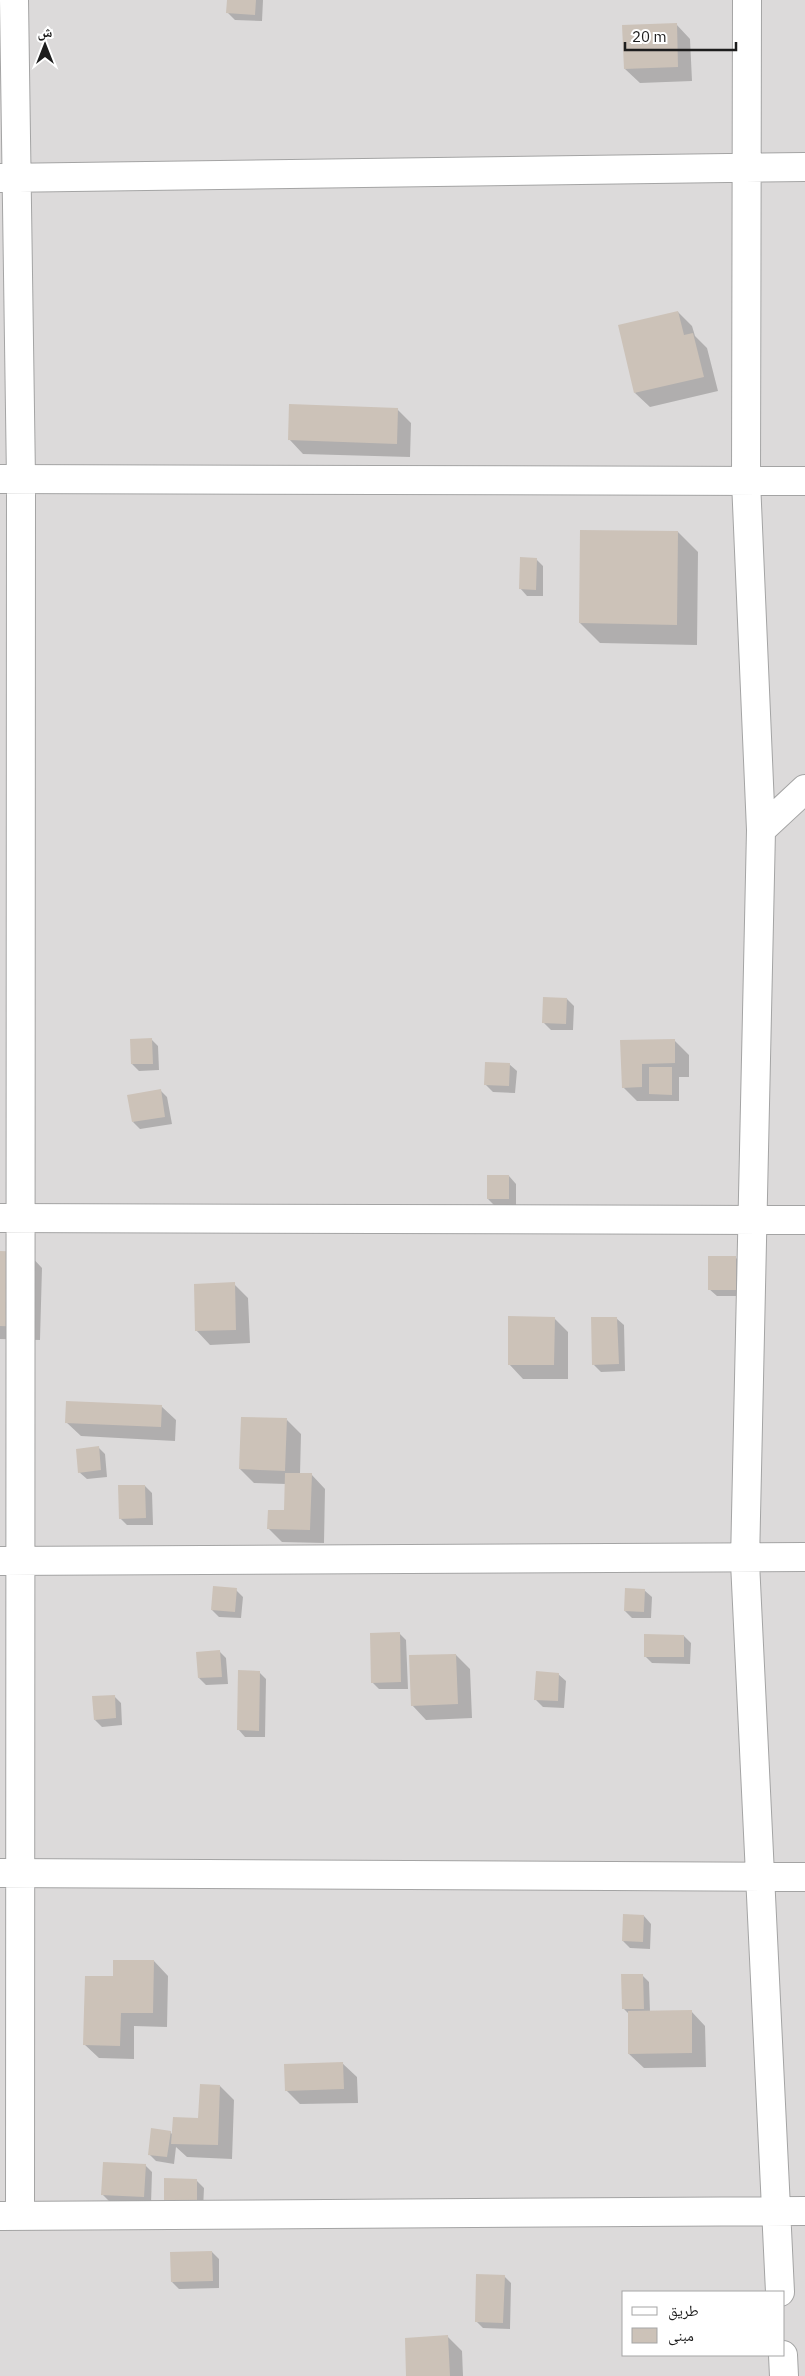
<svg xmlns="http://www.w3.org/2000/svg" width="805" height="2376" font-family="'IBM Plex Sans','Noto Naskh Arabic',sans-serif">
<rect width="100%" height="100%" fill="#efebe2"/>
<path fill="#dcdada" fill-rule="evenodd" d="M0,0h805v2376h-805zM624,2292h160v63h-160z"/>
<path fill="#0003" d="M228,0h35l-1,21 -27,-1 -7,-7z
M676,24l14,15 2,42 -52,2 -15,-14z
M678,312l14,14 3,10 12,12 11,43 -68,16 -15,-14z
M397,409l14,14 -1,34 -107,-3 -14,-15z
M678,532l20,20 -1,93 -97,-2 -20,-20z
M536,559l7,7v30h-16l-7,-8z
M567,999l7,7 -1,24h-22l-7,-7z
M151,1039l7,7 1,24 -20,1 -7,-7z
M674,1040l15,15v22h-10v24h-42l-14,-14 -1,-46z
M509,1064l8,7 -2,22 -22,-1 -7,-7z
M160,1090l7,7 5,27 -32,5 -7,-7z
M509,1176l7,8v22h-21l-7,-7z
M0,1253h28l14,15 -2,72 -40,-1z
M736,1258l7,7v31h-26l-8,-7z
M234,1284l14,14 2,45 -40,2 -14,-15z
M554,1318l14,14v47h-45l-14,-15z
M616,1318l8,7 1,46 -24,1 -7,-7z
M161,1406l15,14 -1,21 -94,-5 -15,-14z
M287,1420l14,14 -1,40h11l14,15 -1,54 -42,-1 -14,-14 18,-17v-27l-32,-1 -14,-14z
M98,1447l7,7 2,23 -20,2 -8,-7z
M145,1486l7,7 1,32h-26l-7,-7z
M236,1590l7,7 -2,21 -22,-1 -7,-7z
M644,1590l8,7 -1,21h-19l-7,-7z
M399,1633l7,7 2,49h-29l-7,-7z
M684,1636l7,7 -1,21 -38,-1 -7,-7z
M219,1651l7,7 2,26 -22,1 -7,-7z
M456,1655l14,14 2,49 -46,2 -14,-15z
M259,1672l7,7 -1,58h-20l-7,-8z
M558,1674l8,7 -2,27 -21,-1 -7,-7z
M114,1696l7,7 1,22 -20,2 -7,-7z
M644,1916l7,8 -1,25 -20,-1 -7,-7z
M154,1961l14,15 -1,51 -33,-1v33l-35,-1 -15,-14 30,-66z
M642,1975l7,7 1,30 41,-1 14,15 1,41 -62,1 -15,-14v-40l-5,-5z
M342,2063l15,14 1,26 -58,1 -14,-14z
M220,2086l14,14 -2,59 -45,-2 -11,-10 -2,17 -18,-3 -7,-7 21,-22 3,3 27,-16z
M145,2165l7,7 -1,32 -42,-3 -7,-7z
M197,2181l7,7 -1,21 -31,-1 -7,-8z
M212,2252l7,7v29l-40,1 -7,-7z
M504,2276l7,7 -1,46 -27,-1 -7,-7z
M447,2336l15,15 1,25h-55z"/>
<path fill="#ccc2b8" d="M227,0h29l-1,15 -29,-2z
M677,23l1,44 -54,2 -2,-44z
M678,311l6,24 9,-2 11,44 -70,16 -16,-68z
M289,404l109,4 -1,36 -109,-4z
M580,530l98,1 -1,94 -98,-2z
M520,557l17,1 -1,32 -17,-1z
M543,997l24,1 -1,26 -24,-1z
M152,1038l1,26h-22l-1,-25z
M675,1039v24l-33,1v23l-20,1 -2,-48z
M485,1062l25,1 -1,23 -25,-1z
M649,1067h23v28l-23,-1z
M161,1089l4,28 -33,5 -5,-27z
M487,1175h22v24h-22z
M0,1251l28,1 -2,75 -26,-1z
M708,1256h28v34h-28z
M235,1282l1,48 -41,1 -1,-47z
M508,1316l47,1 -1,48h-46z
M591,1317h26l2,47 -27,1z
M66,1401l96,4 -1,22 -96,-4z
M241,1417l46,1 -2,53 -46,-2z
M99,1446l2,24 -23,3 -2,-24z
M285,1473h27l-2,57 -43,-1 1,-19h16z
M118,1485h27l1,33 -27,1z
M213,1586l24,2 -2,24 -24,-2z
M625,1588l20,1 -1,23 -20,-1z
M400,1632l1,50 -30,1 -1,-50z
M644,1634l40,1v22h-40z
M220,1650l2,27 -24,1 -2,-26z
M456,1654l2,50 -47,2 -2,-51z
M238,1670l22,1 -1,60 -22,-1z
M536,1671l23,2 -1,28 -24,-1z
M115,1695l1,23 -22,2 -2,-24z
M623,1914l21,1 -1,27 -21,-1z
M113,1960h41l-1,53h-32l-1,33 -37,-1 2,-69h28z
M621,1974h22l1,35h-22z
M692,2010v43l-64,1v-43z
M343,2062l1,27 -59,2 -1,-27z
M200,2084l20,1 -2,60 -47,-1 2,-27 25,1z
M151,2128l20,3 -4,26 -19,-2z
M103,2162l43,2 -2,33 -43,-2z
M164,2178l33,1v23l-33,-1z
M212,2251l1,30 -42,1 -1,-30z
M476,2274l29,1 -2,48 -28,-1z
M448,2335l2,41h-44l-1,-38z"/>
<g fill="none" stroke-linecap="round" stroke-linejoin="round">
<defs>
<path id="street" d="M14,0l7,479 -1,1737
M747,0l-1,481 15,349
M0,178l805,-11
M0,479l805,2
M0,1218l805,2
M0,1561l805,-4
M0,1873l805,4
M0,2216l805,-5
M780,2292l-35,-730 16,-732 44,-41
M783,2355l1,21"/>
</defs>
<use href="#street" stroke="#a4a4a4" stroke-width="30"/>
<use href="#street" stroke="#fff" stroke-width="28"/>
</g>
<rect x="622" y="2291" width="162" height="65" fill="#ffffff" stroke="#a5a5a5"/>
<rect x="632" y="2307" width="25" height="8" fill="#ffffff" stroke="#a5a5a5"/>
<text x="668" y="2316" font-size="15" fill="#1d1d1d">طريق</text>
<rect x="632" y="2328" width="25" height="15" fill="#ccc2b8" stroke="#a5a5a5"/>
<text x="668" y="2341" font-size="15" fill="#1d1d1d">مبنى</text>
<g transform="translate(45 45)" stroke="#ffffff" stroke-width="4" paint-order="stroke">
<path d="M0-4L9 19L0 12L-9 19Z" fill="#1d1d1d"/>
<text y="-8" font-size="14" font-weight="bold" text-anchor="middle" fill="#1d1d1d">ش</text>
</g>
<path d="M625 42v8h111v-8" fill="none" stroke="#1d1d1d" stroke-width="2.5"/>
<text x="632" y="42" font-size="15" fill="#1d1d1d" stroke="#ffffff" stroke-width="4" paint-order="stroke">20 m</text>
</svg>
